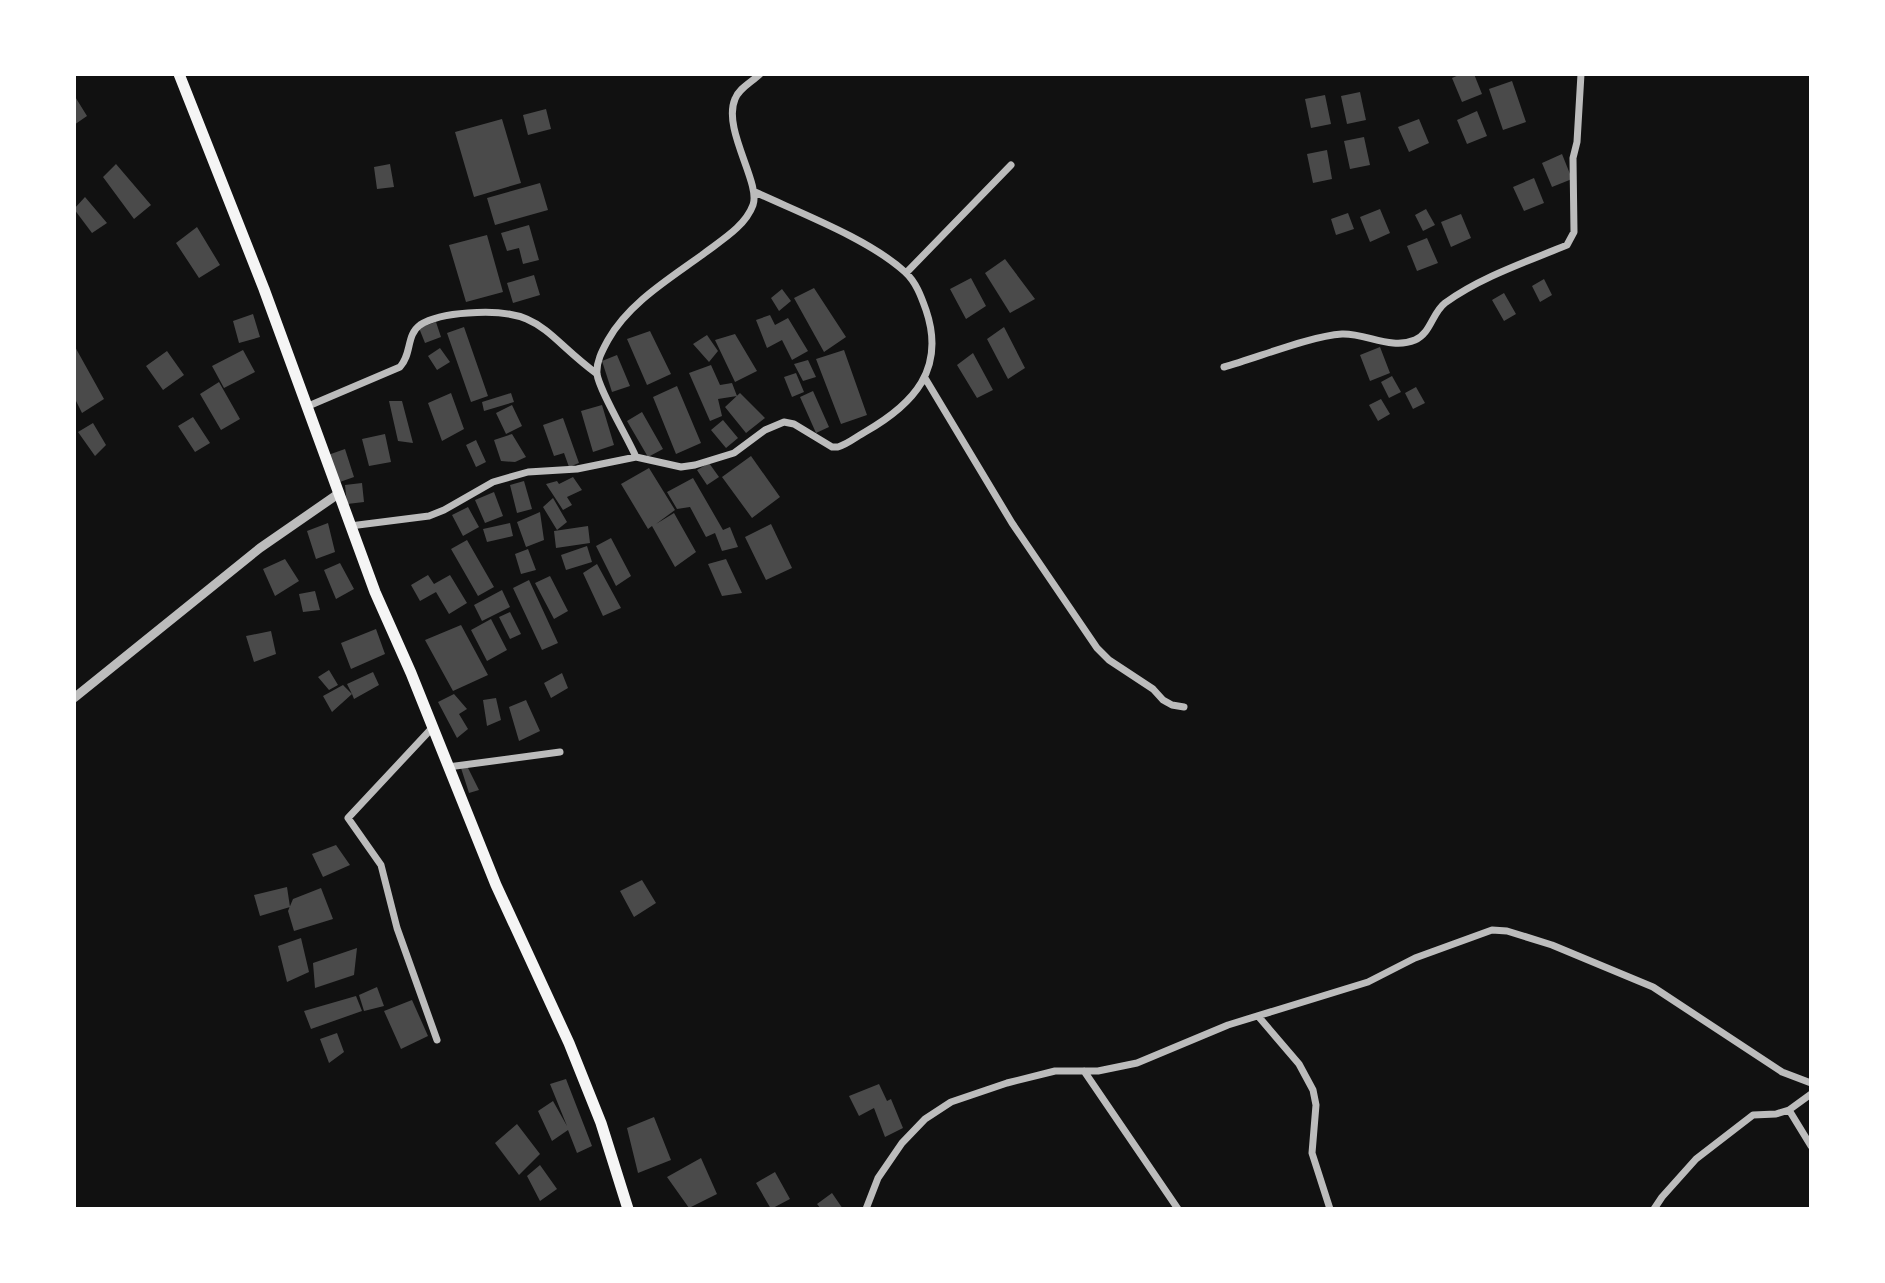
<svg xmlns="http://www.w3.org/2000/svg" width="1885" height="1283" font-family="'Exo 2',sans-serif">
<rect width="100%" height="100%" fill="#111"/>
<path fill="#4a4a4a" d="M1461,74h13l8,20 -20,8 -10,-24z
M1512,81l14,41 -23,8 -14,-41z
M1360,92l6,28 -19,4 -6,-28z
M74,95l13,21 -13,9z
M1325,95l6,29 -20,4 -6,-29z
M546,109l5,20 -23,6 -5,-20z
M1477,111l10,25 -20,8 -10,-24z
M502,119l19,64 -47,14 -19,-65z
M1419,119l10,24 -20,9 -11,-25z
M1364,137l6,28 -20,4 -6,-28z
M1327,150l5,29 -19,4 -6,-29z
M1562,154l10,25 -20,8 -10,-24z
M116,164l35,41 -17,14 -31,-42z
M390,164l4,23 -17,2 -3,-22z
M1534,178l10,25 -20,8 -11,-24z
M540,183l8,27 -53,15 -8,-27z
M85,197l22,26 -15,10 -18,-24z
M1380,209l10,24 -20,9 -10,-25z
M1426,209l9,16 -12,6 -8,-16z
M1348,213l6,16 -18,6 -5,-16z
M1461,214l10,24 -20,9 -10,-25z
M529,225l10,35 -16,4 -4,-16 -12,3 -6,-18z
M197,227l23,38 -21,13 -23,-35z
M487,235l16,57 -37,10 -17,-57z
M1427,238l11,25 -21,8 -10,-25z
M1005,259l30,40 -25,14 -25,-40z
M534,275l6,20 -27,8 -6,-20z
M971,278l15,28 -20,13 -16,-30z
M1544,279l8,16 -12,7 -8,-16z
M814,288l32,49 -22,15 -30,-54z
M782,289l9,12 -12,10 -8,-13z
M1504,293l12,21 -12,7 -12,-21z
M253,314l7,23 -21,6 -6,-22z
M770,315l5,10 13,-7 20,33 -16,9 -10,-20 -15,8 -11,-28z
M436,322l5,15 -16,6 -6,-15z
M464,327l24,69 -17,6 -24,-69z
M1004,327l21,41 -17,11 -21,-40z
M650,331l21,43 -24,11 -20,-46z
M735,334l22,37 -22,11 -20,-42z
M707,335l11,16 -9,11 -16,-18z
M74,345l30,54 -22,14 -8,-16z
M1380,347l10,26 -20,8 -10,-26z
M440,348l10,14 -13,8 -9,-14z
M243,350l12,22 -31,16 -12,-22z
M844,350l23,65 -26,9 -25,-65z
M167,351l17,24 -21,15 -17,-24z
M973,353l20,37 -16,8 -20,-33z
M617,355l13,31 -18,6 -10,-31z
M808,360l8,17 -13,4 -9,-17z
M711,365l9,20 12,-2 5,13 -19,3 4,17 -12,5 -21,-48z
M796,373l8,19 -12,5 -8,-20z
M1392,376l9,16 -12,6 -8,-16z
M219,382l21,37 -19,11 -21,-36z
M677,386l24,57 -25,11 -23,-57z
M1416,387l9,16 -12,6 -8,-16z
M813,391l16,36 -13,6 -16,-36z
M451,393l13,36 -22,12 -14,-38z
M511,393l3,9 -30,9 -2,-9z
M740,393l25,25 -19,15 -21,-26z
M1381,399l9,15 -12,7 -9,-16z
M389,401h13l11,42 -15,-2z
M512,405l10,21 -16,8 -10,-21z
M602,405l12,40 -21,7 -12,-41z
M642,412l21,37 -15,8 -21,-36z
M193,417l17,26 -15,9 -17,-26z
M563,418l16,45 -10,4 -5,-14 -10,3 -11,-31z
M723,420l15,18 -12,10 -15,-18z
M93,423l13,22 -11,11 -17,-24z
M385,434l6,28 -22,4 -7,-27z
M512,434l14,23 -11,5 -14,-1 -7,-21z
M476,440l10,22 -10,5 -10,-22z
M345,449l9,28 -17,6 -9,-28z
M751,456l29,41 -28,21 -30,-41z
M709,463l10,14 -12,8 -10,-15z
M649,468l26,42 -19,14 18,-11 22,39 -21,15 -23,-41 -4,3 -27,-45z
M573,477l9,13 -15,7 5,8 -9,5 -17,-26 11,-3 2,3z
M693,478l30,52 7,-3 8,20 -16,4 -7,-18 -9,4 -16,-30 -13,2 -10,-17z
M524,481l8,28 -15,4 -7,-28z
M362,483l2,19 -17,2 -2,-19z
M494,492l9,24 -18,7 -10,-23z
M553,498l14,24 -10,8 -14,-23z
M468,507l11,20 -16,9 -11,-21z
M540,512l4,28 -18,7 -9,-25z
M328,523l7,29 -19,7 -9,-28z
M510,523l3,13 -26,6 -4,-13z
M771,524l21,44 -26,12 -21,-43z
M588,526l2,17 -34,5 -2,-17z
M611,538l20,38 -15,10 -20,-40z
M467,540l27,47 -16,9 -27,-47z
M587,546l5,16 -26,8 -5,-15z
M528,549l8,21 -15,4 -6,-20z
M285,559l14,22 -24,15 -12,-27z
M726,559l16,34 -20,3 -14,-32z
M340,563l14,26 -18,10 -12,-29z
M597,564l24,44 -18,8 -20,-43z
M428,575l6,9 16,-9 17,28 -18,11 -13,-22 -16,9 -9,-16z
M550,576l18,35 -14,8 -19,-36z
M529,580l29,63 -16,7 -29,-62z
M502,590l8,17 -28,14 -8,-16z
M315,591l5,19 -17,2 -4,-18z
M510,612l11,22 -11,5 -11,-22z
M491,619l16,31 -20,11 -16,-31z
M461,625l27,50 -35,16 -28,-51z
M376,629l9,25 -34,15 -10,-26z
M271,631l5,23 -22,8 -8,-26z
M329,670l9,15 -9,5 -11,-13z
M373,672l6,13 -25,14 -2,-5 -20,18 -9,-16 20,-11 9,9 -5,-10z
M562,673l6,15 -17,10 -7,-15z
M454,694l13,15 -8,5 9,15 -11,9 -19,-36z
M496,698l5,22 -14,6 -4,-26z
M526,700l14,31 -21,10 -10,-34z
M461,768h7l11,22 -10,3z
M336,845l14,20 -27,12 -11,-23z
M642,880l14,23 -22,14 -14,-26z
M287,887l3,20 -30,9 -6,-21z
M321,888l12,31 -39,12 -6,-20 5,-12z
M301,938l8,34 -22,10 -9,-36z
M357,948l-3,27 -39,13 -2,-25z
M377,987l7,19 -20,5 -5,-16z
M356,996l6,15 -51,18 -7,-18z
M412,1000l16,36 -27,13 -17,-38z
M337,1033l7,19 -15,11 -9,-24z
M566,1079l26,67 -15,7 -9,-23 -16,11 -14,-30 15,-10 14,25 -17,-42z
M879,1084l8,17 4,-2 12,29 -18,9 -11,-29 -15,8 -10,-20z
M654,1117l17,43 -33,13 -11,-45z
M517,1124l23,30 -21,21 -24,-32z
M701,1158l16,36 -28,14 -22,-31z
M540,1165l17,24 -17,12 -13,-25z
M775,1172l15,27 -19,10 -15,-26z
M832,1193l11,16h-22l-4,-5z"/>
<g fill="none" stroke-linecap="round" stroke-linejoin="round">
<path stroke="#bcbcbc" stroke-width="7" d="M906,273l105,-108
M1224,367c33,-9 86,-31 118,-33 24,-1 49,16 73,6 16,-7 17,-27 30,-37 36,-26 81,-41 122,-58l7,-13 -1,-74 4,-16 4,-68
M925,378l87,145 85,125 12,12 44,29 10,11 9,5 12,2
M306,407l94,-40c12,-13 6,-32 20,-42 14,-9 32,-11 48,-12 74,-6 76,22 129,61
M636,457c-8,-19 -37,-67 -39,-83 -1,-12 5,-23 11,-34 21,-37 61,-61 94,-85 18,-14 43,-28 51,-50 8,-22 -31,-76 -18,-106 4,-11 17,-17 25,-25
M350,526l79,-10 15,-6 49,-28 35,-10 49,-3 59,-12 45,10 14,-2 39,-12 31,-23 19,-8 10,2 38,23h6c10,-3 18,-10 27,-15 49,-28 81,-63 61,-122 -5,-14 -10,-28 -21,-38 -36,-33 -105,-59 -150,-80
M433,727l-85,91 33,47 16,63 40,112
M448,767l112,-15
M1258,1016l41,48 14,26 3,15 -4,48 18,56
M1084,1071l94,138
M1789,1110l22,36
M866,1209l12,-31 24,-35 23,-24 26,-17 56,-19 48,-12h43l39,-8 91,-38 140,-43 47,-24 77,-28 15,1 45,14 101,42 129,85 29,11
M1654,1209l8,-12 34,-38 57,-44 23,-1 13,-4 22,-16"/>
<path stroke="#bcbcbc" stroke-width="9" d="M74,698l186,-150 78,-54"/>
<path stroke="#f5f5f5" stroke-width="11" d="M179,74l85,215 111,303 36,81 85,212 73,158 32,80 27,86"/>
</g>
<rect width="1885" height="1283" fill="none" stroke="#ffffff" stroke-width="152"/>
</svg>
